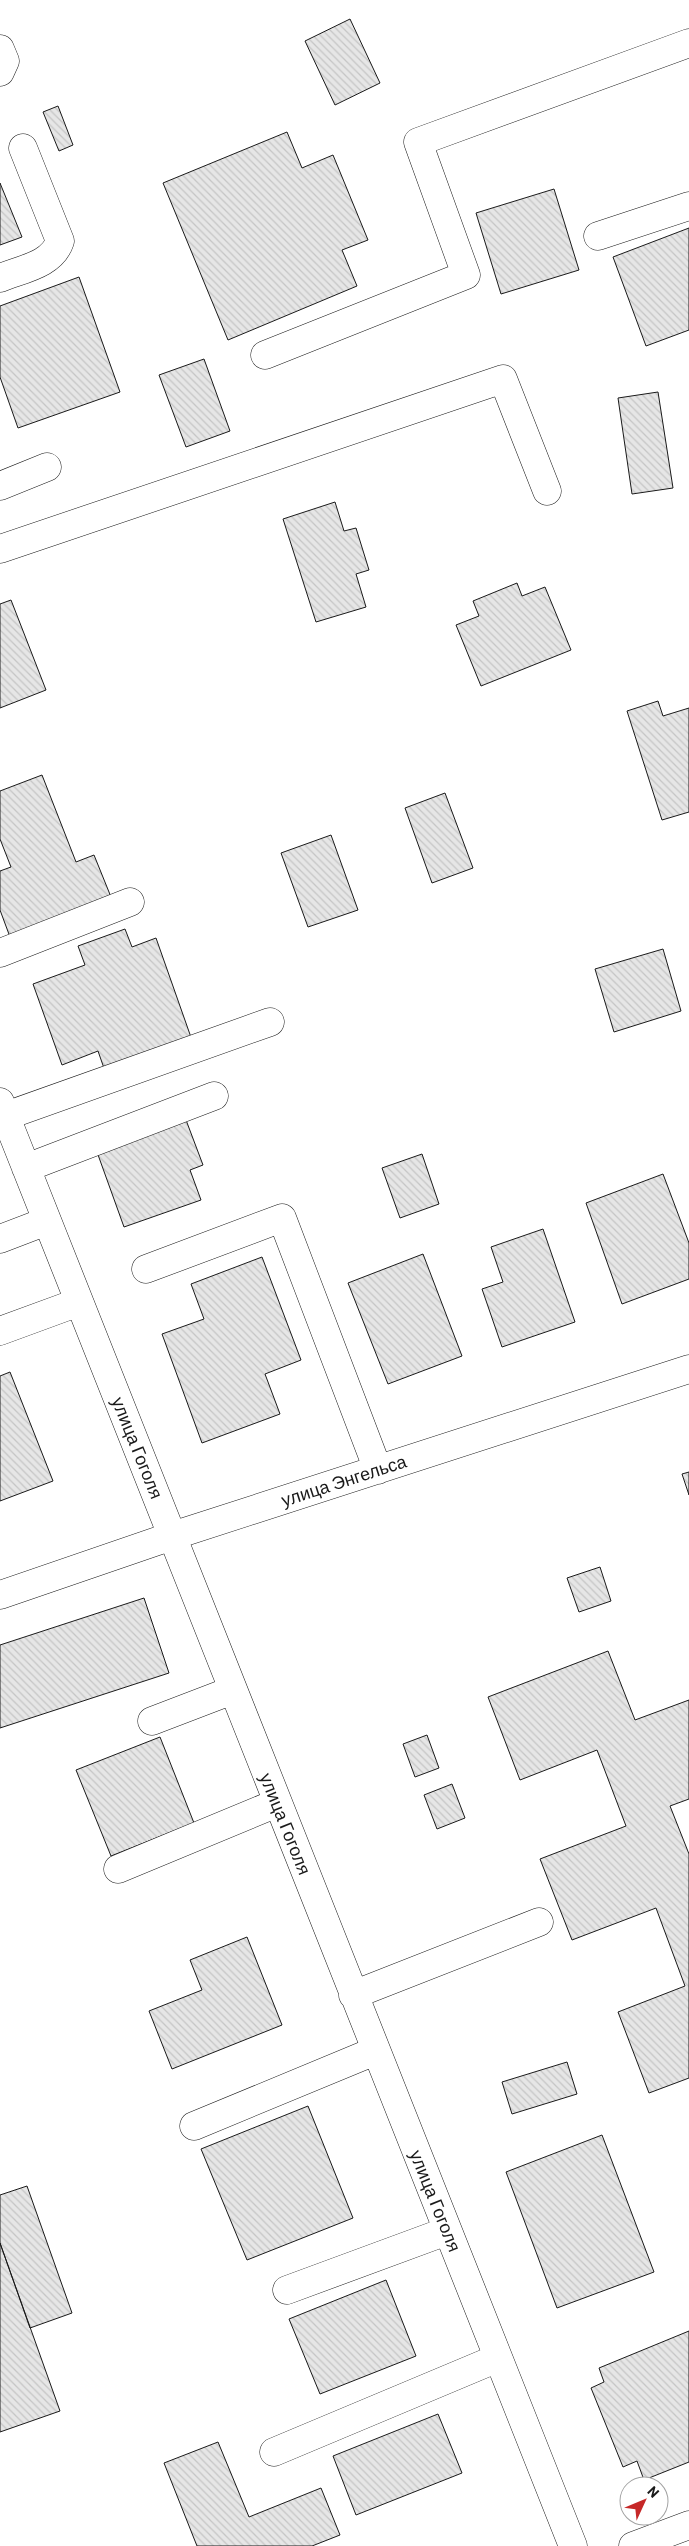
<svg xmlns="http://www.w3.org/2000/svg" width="689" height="2546" font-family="Barlow,sans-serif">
<defs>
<pattern id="building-back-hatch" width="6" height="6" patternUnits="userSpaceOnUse" patternTransform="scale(1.25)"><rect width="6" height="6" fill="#e6e6e6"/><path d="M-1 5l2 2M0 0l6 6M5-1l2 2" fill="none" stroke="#c5c5c5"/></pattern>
</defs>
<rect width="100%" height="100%" fill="#fff"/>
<path fill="url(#building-back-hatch)" stroke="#1a1a1a" d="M350,19l30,64 -45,22 -30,-64z
M58,106l15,39 -14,6 -16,-39z
M287,132l15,36 31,-13 35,85 -26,10 15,36 -129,54 -65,-157z
M0,183l22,54 -22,8z
M554,189l25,81 -78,24 -25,-81z
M689,228v102l-43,16 -33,-89z
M79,277l41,115 -102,36 -18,-51v-71z
M204,359l26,72 -44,16 -27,-72z
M658,392l15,96 -41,6 -14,-96z
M335,502l9,29 12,-3 13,42 -13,4 10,33 -50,15 -33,-103z
M517,583l5,13 23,-9 26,63 -90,36 -25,-61 23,-9 -6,-15z
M11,600l35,90 -46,18v-104z
M658,701l5,15 26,-8v104l-27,8 -35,-109z
M42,775l34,87 18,-7 17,42 -101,40 -10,-27v-39l11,-4 -11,-28v-48z
M445,793l28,75 -41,15 -27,-75z
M331,835l27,75 -50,17 -27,-74z
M125,929l7,18 24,-9 37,105 -87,31 -8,-23 -36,14 -29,-81 52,-19 -7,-19z
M663,949l18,62 -67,21 -19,-63z
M186,1120l17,45 -13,5 11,30 -77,27 -27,-75z
M422,1154l17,50 -39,14 -18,-50z
M663,1174l26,69v36l-67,25 -36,-101z
M543,1229l32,93 -73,25 -20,-58 21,-7 -12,-35z
M423,1254l39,102 -74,28 -40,-101z
M262,1257l39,103 -36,14 15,40 -78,29 -40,-109 42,-15 -13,-35z
M10,1372l43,109 -53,20v-125z
M689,1472v23l-7,-21z
M600,1567l11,34 -32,11 -12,-34z
M144,1598l25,75 -169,55v-83z
M608,1651l27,69 54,-20v99l-19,7 19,48v224l-40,15 -31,-81 67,-26 -29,-78 -84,32 -32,-81 86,-33 -29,-76 -77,30 -32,-83z
M427,1735l12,33 -24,9 -12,-33z
M160,1737l34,86 -83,33 -35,-86z
M452,1784l13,34 -28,11 -13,-34z
M247,1937l35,88 -110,44 -23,-58 53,-21 -12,-30z
M567,2062l10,32 -65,20 -10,-32z
M308,2106l45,112 -106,42 -46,-111z
M602,2135l52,137 -97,36 -51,-136z
M27,2186l45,127 -42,15 -30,-85v-48z
M0,2243l60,168 -60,21z
M386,2280l30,76 -96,38 -31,-75z
M689,2331v131l-45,18 -7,-19 -14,6 -32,-79 13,-6 -5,-14z
M438,2414l24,59 -106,42 -23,-59z
M218,2442l31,75 72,-29 19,47 -28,11h-115l-33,-83z"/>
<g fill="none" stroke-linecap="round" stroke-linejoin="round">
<defs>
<path id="minor" d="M0,49l5,12 -5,11
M598,236l91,-30
M0,278c22,-9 52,-13 60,-37l-37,-93
M265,355l201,-80 -48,-133 271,-99
M0,486l47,-19
M0,549l503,-170 44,112
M0,953l130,-51
M0,1102l573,1444
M0,1118l270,-96
M26,1168l188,-72
M0,1239l47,-18
M146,1269l136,-51 96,252
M0,1331l79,-29
M0,1595l172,-59 517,-167
M152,1721l81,-31
M118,1869l159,-66
M353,1995l186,-73
M194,2126l181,-75
M287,2290l160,-59
M274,2452l224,-94
M633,2546l56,-21"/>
</defs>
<use href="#minor" stroke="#1a1a1a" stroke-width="29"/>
<use href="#minor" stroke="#fff" stroke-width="28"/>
</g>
<g text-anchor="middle" stroke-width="4" stroke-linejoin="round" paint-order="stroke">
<g font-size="18" fill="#1a1a1a" stroke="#fff">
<text transform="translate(137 1448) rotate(68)" y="6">улица Гоголя</text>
<text transform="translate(344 1481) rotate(-18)" y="6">улица Энгельса</text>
<text transform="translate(285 1824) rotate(68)" y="6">улица Гоголя</text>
<text transform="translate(435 2201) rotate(68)" y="6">улица Гоголя</text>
</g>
</g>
<g transform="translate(644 2501) rotate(46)"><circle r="24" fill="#ffffff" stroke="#a3a3a3"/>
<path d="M0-4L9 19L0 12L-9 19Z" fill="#c62828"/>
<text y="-8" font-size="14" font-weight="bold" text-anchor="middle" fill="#1a1a1a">N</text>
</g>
</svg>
